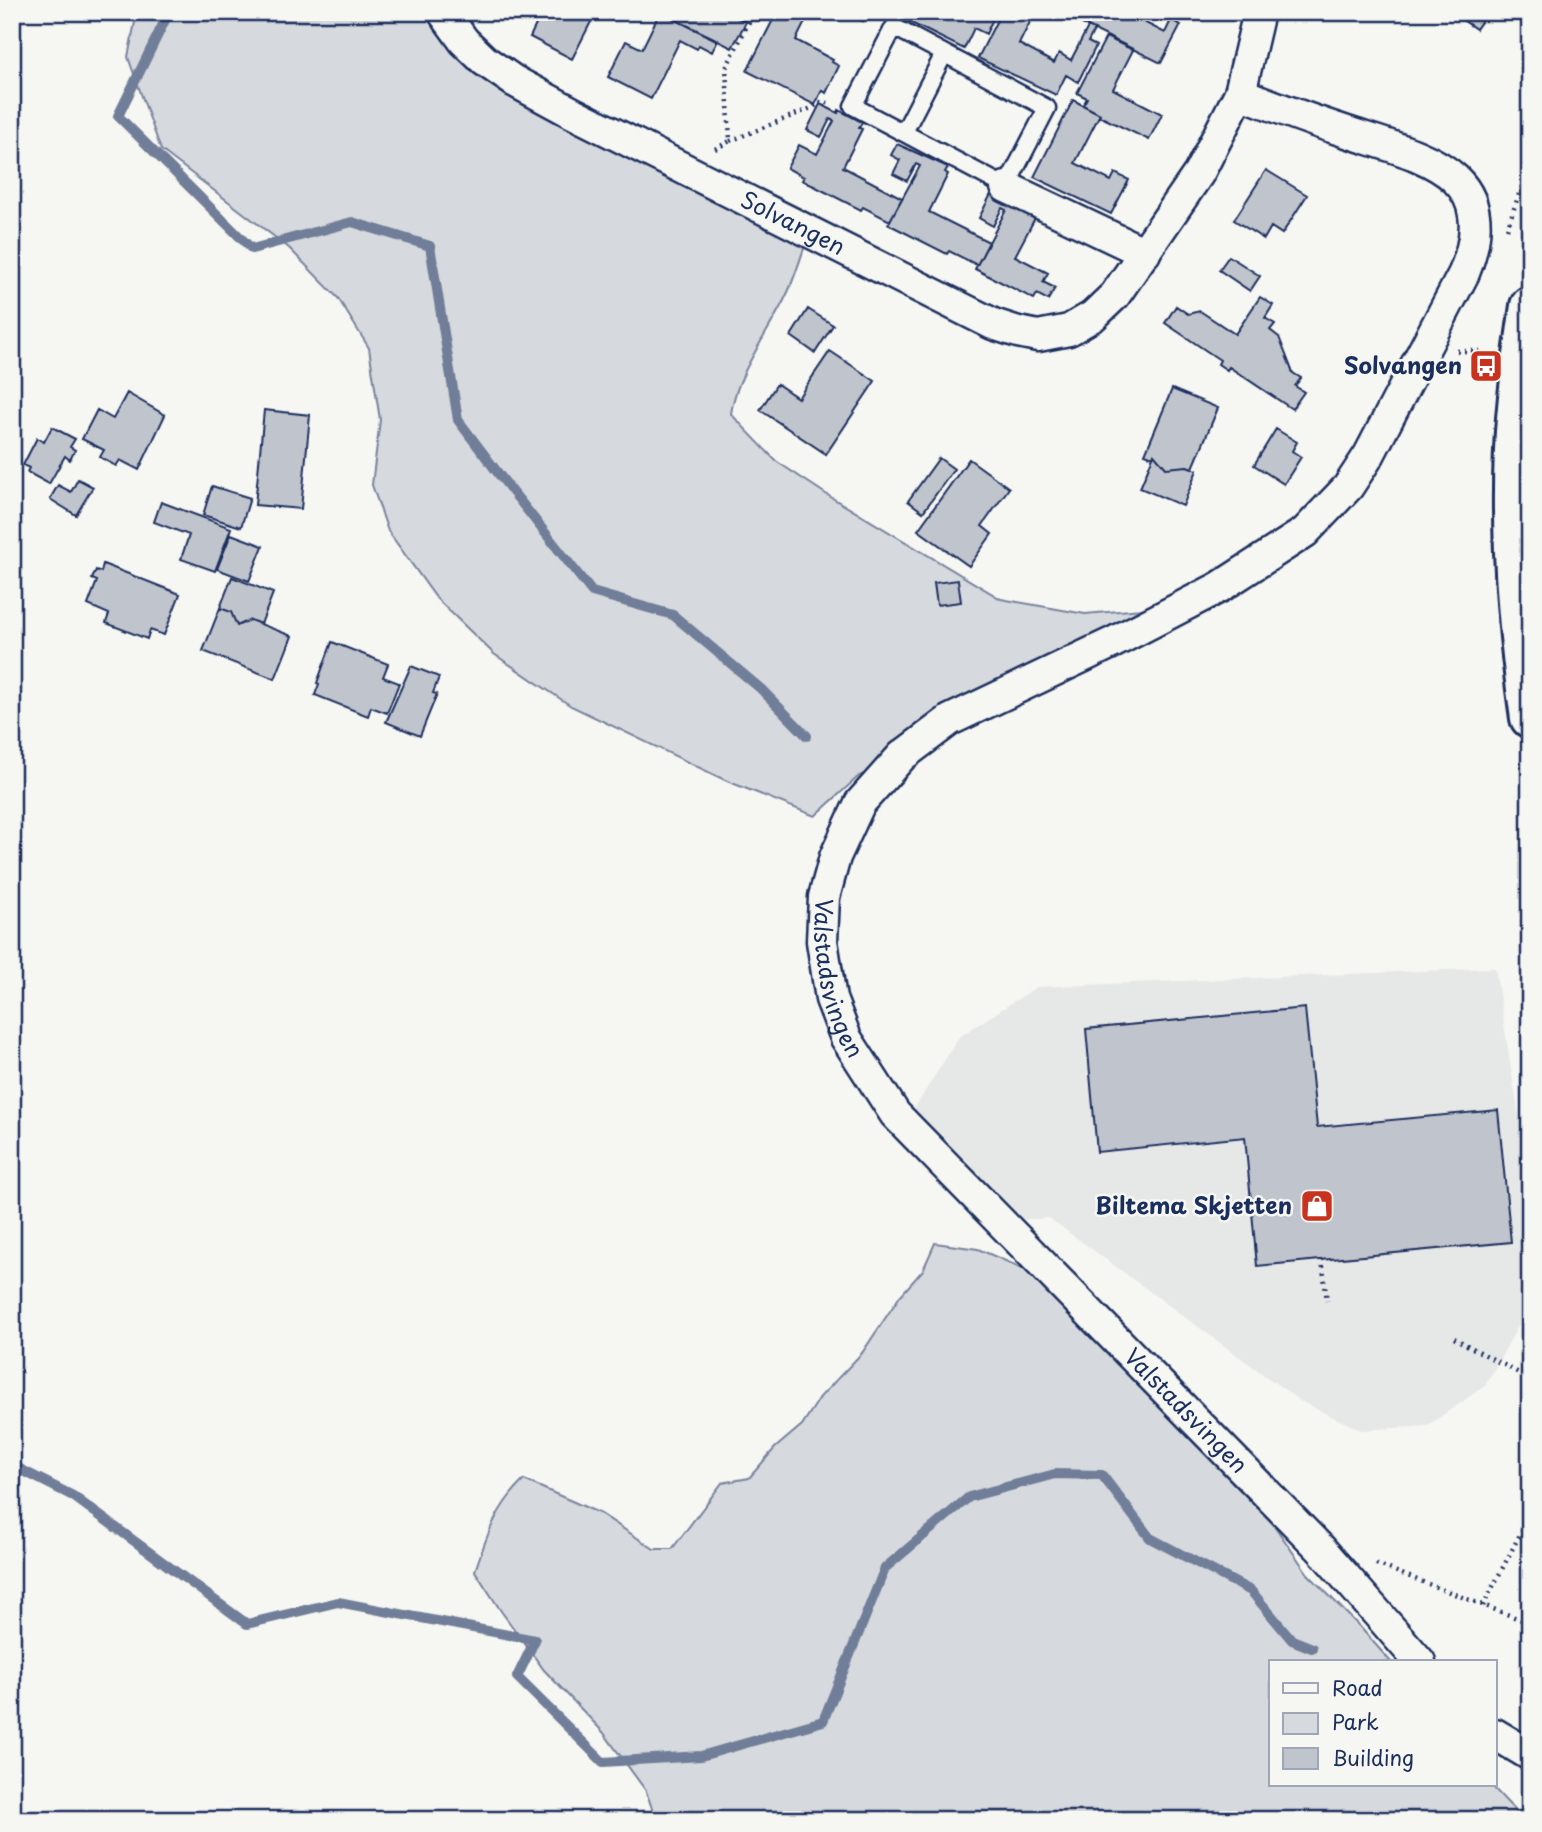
<svg xmlns="http://www.w3.org/2000/svg" width="1542" height="1832" font-family="'Playpen Sans',sans-serif">
<rect width="100%" height="100%" fill="#f6f6f2"/>
<filter id="ink" filterUnits="userSpaceOnUse"><feTurbulence type="fractalNoise" baseFrequency=".0143" numOctaves="2"/><feDisplacementMap in="SourceGraphic" scale="14" xChannelSelector="R" yChannelSelector="G"/><feConvolveMatrix kernelMatrix="1 2 1 2 8 2 1 2 1" color-interpolation-filters="sRGB"/></filter>
<g filter="url(#ink)">
<path fill="#e6e7e7" d="M1495,968l35,220v116l-45,82 -58,40 -66,4 -61,-29 -251,-183 -33,2 -105,-106 48,-77 77,-50z"/>
<path fill="#d6d9dd" stroke="#78849e" stroke-width="2" d="M137,12h303l24,35 344,189c-6,18 -12,38 -20,56 -16,36 -53,83 -57,122l45,47 53,35 172,103 84,15 69,-6 -220,135 -75,33 -44,40 -88,-35 -156,-75 -77,-52 -57,-55 -49,-68 -16,-46 8,-65 -11,-72 -31,-50 -49,-50 -128,-98 -33,-93z
M935,1243l43,6 55,24 189,191 47,54 39,56 52,53 31,35h-120v123h220l33,35h-868l-10,-29 -43,-59 -59,-62 -43,-59 -26,-40c12,-36 21,-64 49,-91l77,34 53,35h18l50,-66 27,-5 26,-30 27,-23 19,-29 41,-43 38,-57 23,-26z"/>
<g fill="none" stroke-linecap="round" stroke-linejoin="round">
<path stroke="#717e99" stroke-width="10" d="M169,12l-51,104 134,133 100,-27 78,24 28,174 43,57 91,115 81,23 88,74 46,47
M12,1465l61,31 174,128 91,-22 197,38 -18,37 86,85 98,-6 122,-35 62,-153 84,-71 86,-23 47,1 48,63 101,53 41,49 20,8"/>
</g>
<path fill="#c0c4cd" stroke="#1b2f5e" stroke-width="2" d="M542,12h54l-24,47 -42,-22z
M660,12h5l8,4 -1,2 46,22 -6,12 -13,-7 -2,4 -17,-9 -29,59 -43,-22 18,-36 16,8z
M675,12h51l20,10 -14,26 -60,-30z
M777,12h33l-14,28 37,20 -1,2 7,4 -13,27 -4,-3 -7,15 -68,-34z
M846,12h21l-4,9z
M889,12h66l6,3 2,-3h33l-10,22 -12,-6 -10,21z
M1001,12h34l-16,32 35,19 5,-10 12,7 17,-33 6,3 -6,12 8,4 -18,36 -12,-7 -10,20 -78,-37z
M1083,12h41l41,21 6,-13 10,5 -20,38 -83,-41z
M1451,12h37l-12,17z
M1106,37l27,13 -20,39 49,25 -13,26 -50,-24 1,-2 -17,-9 4,-7 -10,-5z
M1073,100l27,14 -25,49 36,18 4,-8 14,7 -18,34 -77,-37z
M820,104l18,9 1,-3 23,12 -3,6 3,1 -19,38 59,31 -12,23 -27,-14 -2,3 -59,-30 2,-3 -17,-9 12,-23 18,9 17,-33 -4,-2 -9,18 -14,-7z
M897,144l51,23 -3,5 3,2 -19,38 60,30 -12,23 -28,-14 -2,3 -59,-30 32,-58 -4,-2 -9,17 -14,-7 7,-14 -9,-5z
M1266,170l41,25 -25,39 -11,-7 -7,12 -30,-19z
M992,192l43,19 -3,5 3,2 -20,38 33,17 -5,9 12,6 -7,12 -11,-6 -3,5 -59,-30 31,-59 -4,-2 -9,18 -14,-8z
M1229,256l31,20 -10,15 -31,-21z
M1260,297l13,8 -8,13 10,6 -5,6 9,7 14,36 8,5 -6,8 9,6 -12,17 -63,-42 -2,3 -9,-6 2,-4 -55,-37 11,-17 12,8 12,-3 35,23z
M808,309l25,16 -18,28 -24,-17z
M830,351l45,30 -49,73 -66,-44 17,-26 21,14z
M1172,389l46,19 -25,60 -6,-2 -21,2 -12,-14 -1,3 -8,-3z
M127,393l38,22 -26,55 -19,-10 -4,6 -16,-9 4,-7 -22,-11 15,-29 16,9z
M264,410l46,5 -9,94 -46,-4z
M52,427l23,12 -5,8 5,3 -5,10 -5,-4 -16,28 -22,-12 2,-4 -6,-3 14,-27 7,4z
M1276,429l21,13 -5,9 9,6 -17,27 -30,-19z
M1154,454l12,14 21,-2 10,4 -14,36 -43,-18z
M939,458l15,11 -31,43 -15,-11z
M969,459l40,29 -27,38 10,8 -23,32 -51,-36z
M78,479l15,8 -17,28 -26,-16 8,-14 13,7z
M212,486l38,12 -9,29 -38,-12z
M161,502l70,26 -16,43 -34,-12 8,-24 -35,-13z
M231,534l32,12 -14,35 -32,-12z
M103,564l77,30 -16,41 -14,-5 -3,9 -41,-16 3,-9 -21,-9 9,-24 -5,-2 4,-9 5,2z
M232,577l41,16 -12,31 -11,-4 -13,6 -6,-14 -11,-4z
M958,580l3,22 -24,3 -3,-22z
M220,608l11,4 6,14 13,-6 42,16 -17,43 -72,-28z
M332,642l56,22 -5,13 16,6 -12,30 -16,-6 -3,9 -53,-21 4,-11 -2,-1z
M411,666l28,11 -6,16 4,1 -17,42 -34,-14z
M1305,1008l12,119 181,-17 13,132 -254,24 -12,-129 -148,15 -11,-123z"/>
<g fill="none" stroke-linecap="round" stroke-linejoin="round">
<defs>
<path id="lane" d="M894,27l153,81 -41,79 -153,-81z
M904,132l40,-78"/>
<g id="street">
<path id="s1" d="M443,12l21,29 21,20 29,20 59,32 420,211 25,8 20,4 31,-6 24,-14 22,-21 84,-122 41,-80c33,13 67,26 101,37 76,26 165,38 123,143l-95,182 -21,32 -43,45 -85,55 -106,55 -164,78 -48,36 -42,47 -25,54 -11,40 -2,44 9,58 15,39 49,76 426,435 99,113"/>
<path d="M1240,93l19,-81"/>
<path d="M1006,187l139,66"/>
<path d="M1495,1734l35,21"/>
</g>
<path id="primary" d="M1530,306c-7,48 -14,96 -16,144 -4,90 3,179 16,268"/>
</defs>
<use href="#lane" stroke="#1b2f5e" stroke-width="21"/>
<use href="#street" stroke="#1b2f5e" stroke-width="35"/>
<use href="#primary" stroke="#1b2f5e" stroke-width="44"/>
<path stroke="#1b2f5e" stroke-width="4.5" stroke-dasharray="2 5" stroke-linecap="butt" d="M730,141l84,-34 5,-5 10,1
M715,149l15,-8 -4,-73 28,-56
M1507,229l12,-35 11,-6
M1457,351h24
M1322,1259l5,42
M1454,1338l76,41
M1376,1564l154,59
M1483,1606l47,-91"/>
<use href="#lane" stroke="#f6f6f2" stroke-width="16"/>
<use href="#street" stroke="#f6f6f2" stroke-width="30"/>
<use href="#primary" stroke="#f6f6f2" stroke-width="38"/>
</g>
</g>
<defs>
<symbol id="bus-square" viewBox="-11 -11 22 22"><rect x="-9" y="-9" width="18" height="18" rx="4" fill="#c8321e" stroke="#f6f6f2"/><path d="M-5-6H5V4H4V6H2V4H-2V6H-4V4H-5ZM-3.5-4V0h7V-4ZM-3.5 1.2v1.5H-2V1.2ZM2 1.2v1.5H3.5V1.2Z" fill="#fff"/></symbol>
<symbol id="shop-square" viewBox="-11 -11 22 22"><rect x="-9" y="-9" width="18" height="18" rx="4" fill="#c8321e" stroke="#f6f6f2"/><path d="M-5-2.5h2.3a2.7 3.5 0 0 1 5.4 0H5L5.5 6h-11ZM-1.5-2.5h3a1.5 2.3 0 0 0-3 0Z" fill="#fff"/></symbol>
</defs>
<g fill-rule="evenodd">
<use href="#bus-square" x="1467" y="347" width="38" height="38"/>
<use href="#shop-square" x="1298" y="1187" width="38" height="38"/>
</g>
<g text-anchor="middle" stroke-width="5" stroke-linejoin="round" paint-order="stroke">
<g font-size="23" fill="#1b2f5e" stroke="#f6f6f2">
<text dy="8" stroke="none"><textPath href="#s1" startOffset="413">Solvangen</textPath></text>
<text dy="8" stroke="none"><textPath href="#s1" startOffset="2361">Valstadsvingen</textPath></text>
<text dy="8" stroke="none"><textPath href="#s1" startOffset="2928">Valstadsvingen</textPath></text>
</g>
<g font-size="23" font-weight="bold" fill="#1b2f5e" stroke="#f6f6f2" text-anchor="end">
<text x="1462" y="374">Solvangen</text>
<text x="1292" y="1214">Biltema Skjetten</text>
</g>
</g>
<rect width="1542" height="1832" fill="none" stroke="#f6f6f2" stroke-width="42"/>
<rect x="21" y="21" width="1500" height="1790" fill="none" stroke="#1b2f5e" stroke-width="2.5" filter="url(#ink)"/>
<rect x="1269" y="1660" width="228" height="126" fill="#f6f6f2" stroke="#9ea6b7" stroke-width="2"/>
<rect x="1283" y="1683" width="35" height="10" fill="#f6f6f2" stroke="#9ea6b7" stroke-width="2"/>
<text x="1332" y="1696" font-size="21" fill="#1b2f5e">Road</text>
<rect x="1283" y="1713" width="35" height="21" fill="#d6d9dd" stroke="#9ea6b7" stroke-width="2"/>
<text x="1332" y="1730" font-size="21" fill="#1b2f5e">Park</text>
<rect x="1283" y="1748" width="35" height="21" fill="#c0c4cd" stroke="#9ea6b7" stroke-width="2"/>
<text x="1332" y="1766" font-size="21" fill="#1b2f5e">Building</text>
</svg>
